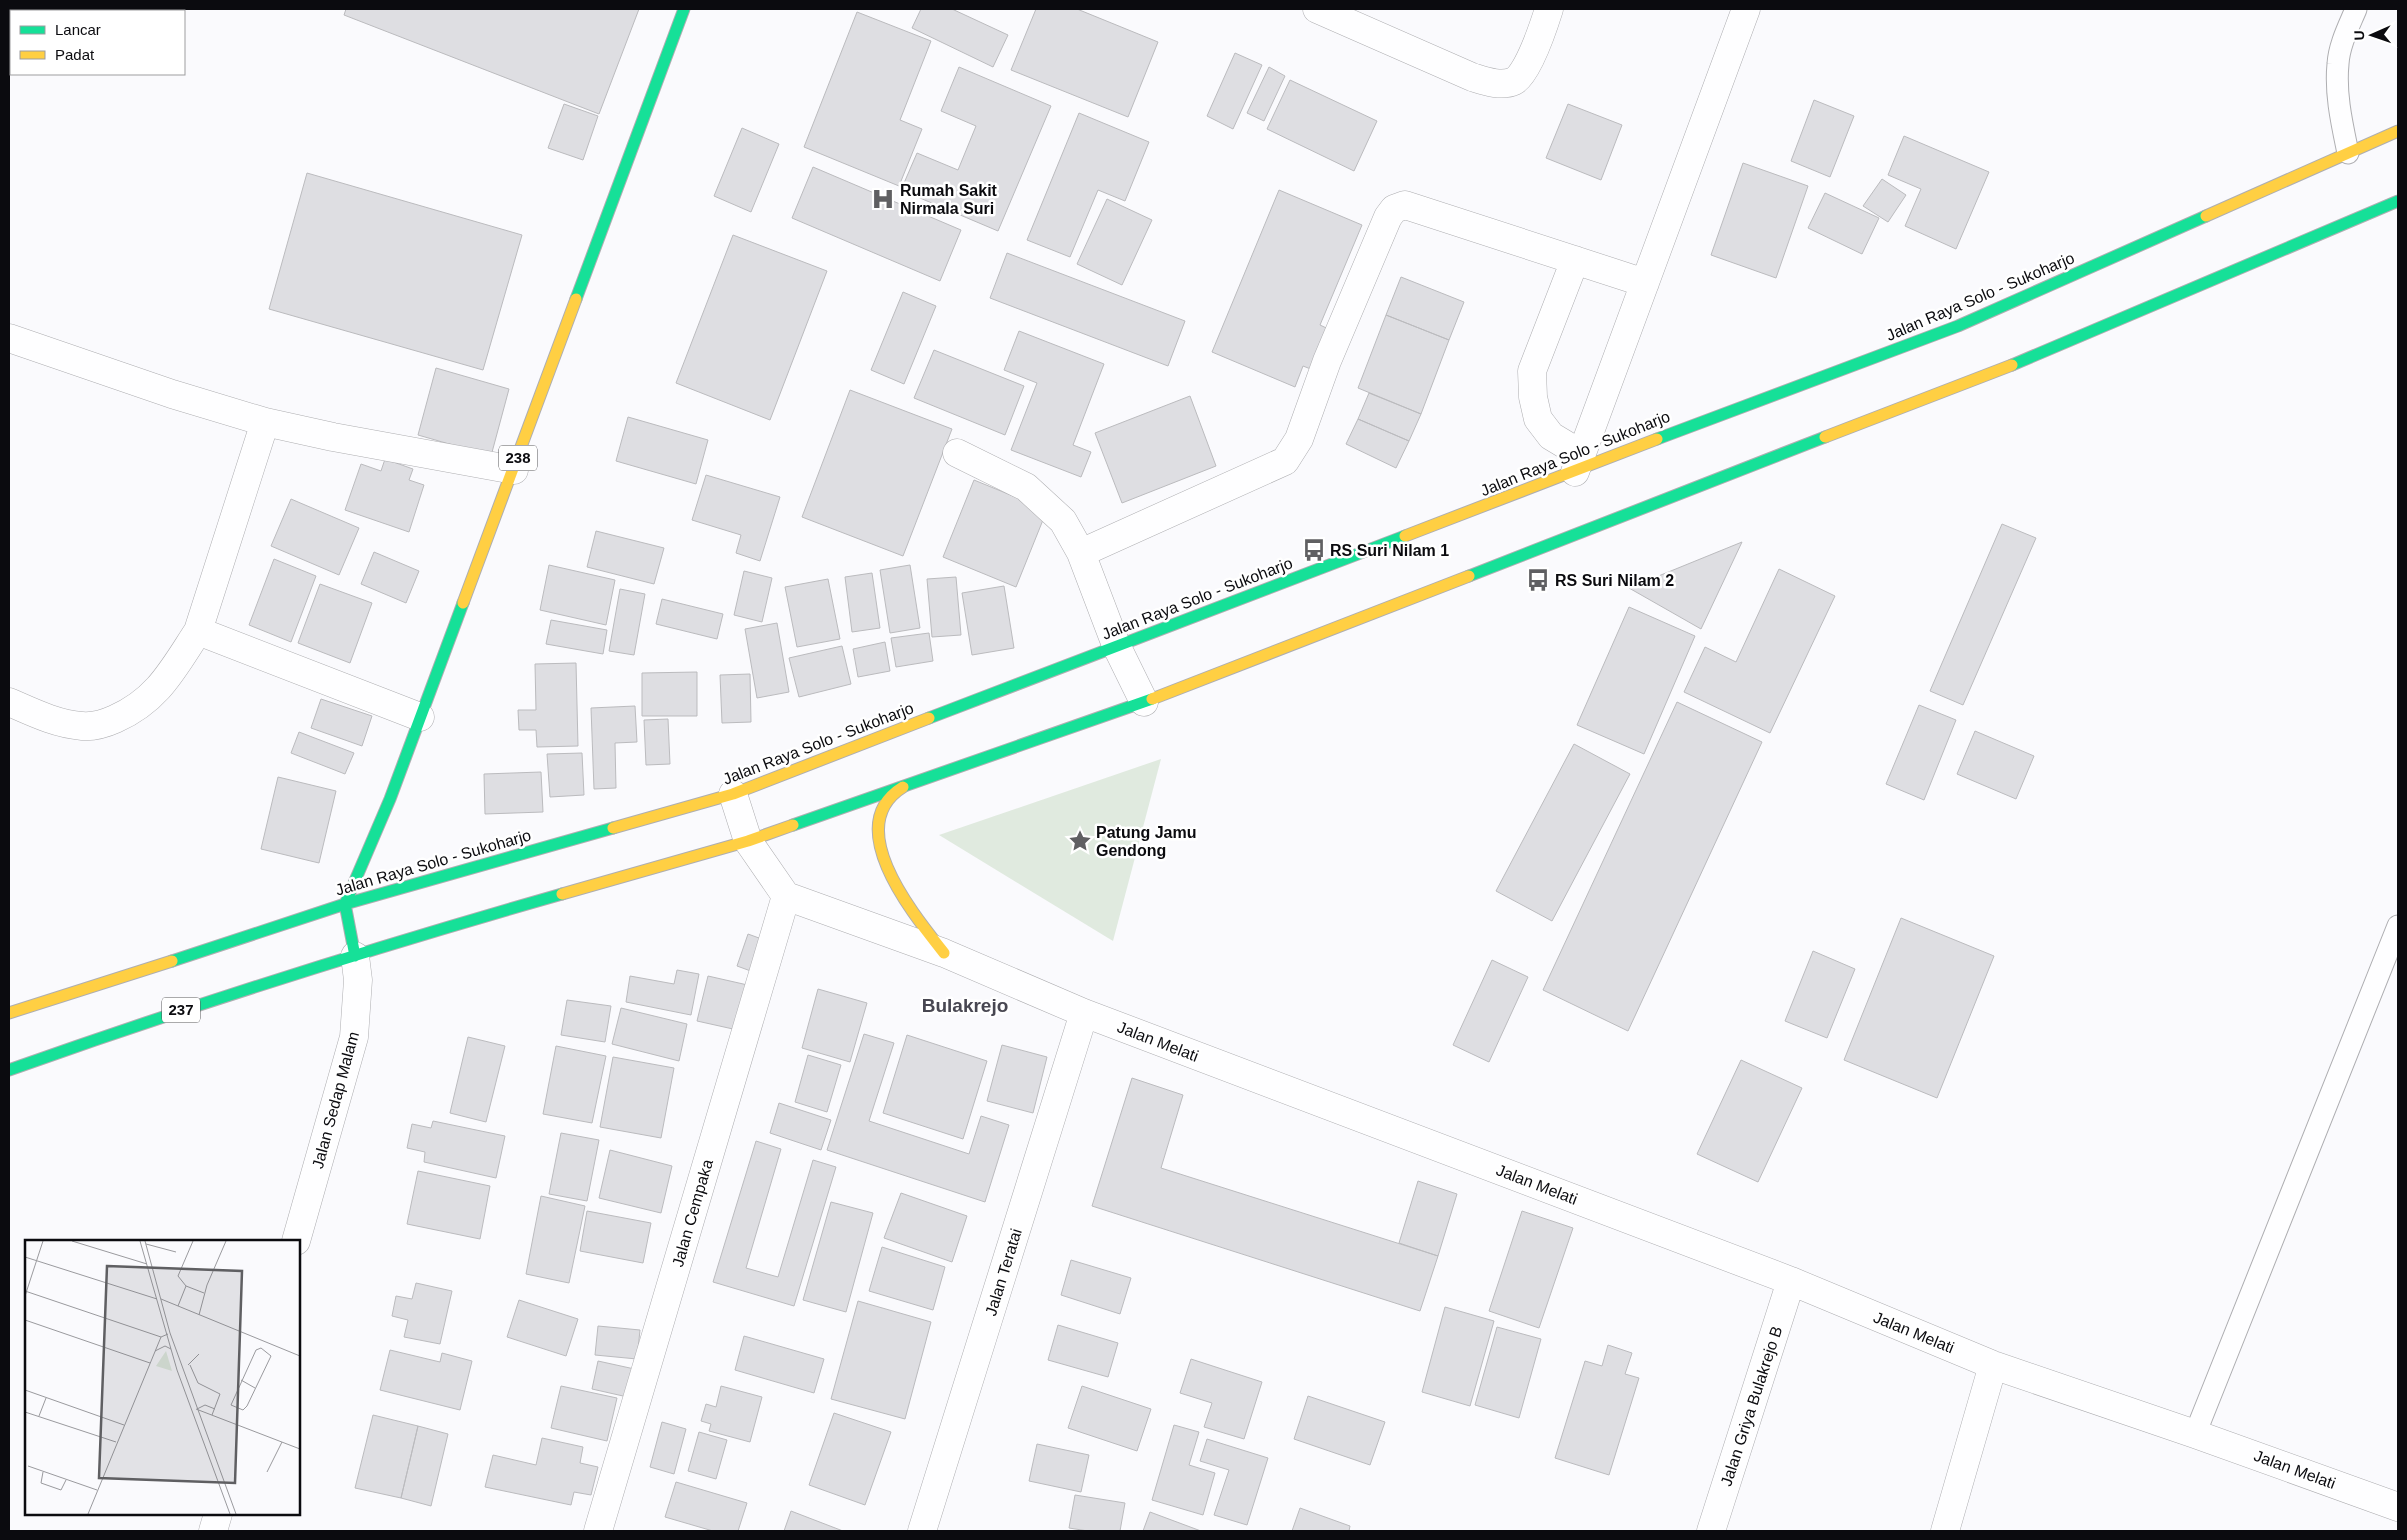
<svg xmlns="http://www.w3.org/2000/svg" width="2407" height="1540" font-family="Helvetica,sans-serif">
<rect width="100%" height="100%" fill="#fafafd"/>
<path fill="#e0eadf" d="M1161,759l-48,182 -174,-106z"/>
<path fill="#dedee2" stroke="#bbbbbe" d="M346,9h293l-40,105 -255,-99z
M921,9h31l56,26 -15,32 -81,-39z
M1036,9h41l81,33 -30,75 -117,-47z
M857,12l74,29 -31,79 22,9 -23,57 -95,-39z
M1235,53l27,12 -29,64 -26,-13z
M959,67l92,39 -53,125 -97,-41 16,-37 41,17 18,-44 -35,-15z
M1269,67l16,9 -21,45 -17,-8z
M1290,80l87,41 -23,50 -87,-42z
M1814,100l40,16 -24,61 -39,-16z
M564,104l34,12 -15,44 -35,-12z
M1568,104l54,21 -21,55 -55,-22z
M1079,113l70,29 -24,59 -27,-11 -28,67 -43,-17z
M742,128l37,16 -28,68 -37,-16z
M1904,136l85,36 -33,77 -51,-23 16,-37 -33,-14z
M1743,163l65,23 -32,92 -65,-23z
M813,167l148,63 -21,51 -148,-63z
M307,173l215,62 -39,135 -214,-61z
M1882,179l24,16 -18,27 -25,-16z
M1279,190l83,35 -42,100 17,8 -16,40 -18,-7 -8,21 -83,-35z
M1825,193l54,25 -17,36 -54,-26z
M1107,199l45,21 -30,65 -45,-21z
M733,235l94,36 -57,149 -94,-37z
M1007,253l178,68 -17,45 -178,-68z
M1401,277l63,25 -15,38 -63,-25z
M903,292l33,14 -32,78 -33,-14z
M1386,315l63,25 -28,74 -63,-26z
M1019,331l85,33 -31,81 18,7 -10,25 -70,-27 26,-67 -33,-13z
M934,350l90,36 -19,49 -91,-37z
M436,368l73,21 -18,67 -73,-21z
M850,390l102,39 -49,127 -101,-39z
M1369,393l52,21 -12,27 -51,-22z
M1190,396l26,70 -94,37 -27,-70z
M628,417l80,23 -12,44 -80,-23z
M1358,419l51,22 -13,27 -50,-24z
M385,459l28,10 -4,11 15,5 -15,47 -64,-22 16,-46 20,7z
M706,475l74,22 -20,64 -24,-8 5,-18 -49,-15z
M974,480l73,30 -31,77 -73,-30z
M291,499l68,29 -20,47 -68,-29z
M2002,524l34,14 -73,167 -33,-14z
M596,531l68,17 -10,36 -67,-17z
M1742,542l-41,87 -72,-41z
M374,552l45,19 -13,32 -45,-19z
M274,559l42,17 -25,66 -42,-17z
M549,565l66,15 -9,45 -66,-15z
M910,565l10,63 -30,5 -10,-63z
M1779,569l56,27 -65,137 -86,-41 21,-45 31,15z
M744,571l28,7 -10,44 -28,-7z
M872,573l8,55 -28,4 -7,-55z
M956,577l5,58 -29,2 -5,-58z
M828,579l12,60 -43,8 -12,-60z
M320,584l52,19 -22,60 -52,-20z
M1004,586l10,62 -42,7 -10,-62z
M620,589l25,5 -11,61 -25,-4z
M662,599l61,15 -6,25 -61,-15z
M1629,607l66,29 -51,118 -67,-29z
M551,620l56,10 -4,24 -57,-10z
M777,623l12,69 -32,6 -12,-69z
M929,633l4,28 -37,6 -5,-29z
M885,642l5,29 -32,6 -5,-28z
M842,646l9,38 -52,13 -10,-39z
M576,663l2,83 -41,1 -1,-17h-17l-1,-20h18l-1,-46z
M697,672v44h-55v-43z
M750,674l1,48 -29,1 -2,-48z
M321,699l51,17 -10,30 -51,-18z
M1677,702l85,40 -134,289 -85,-41z
M1919,705l37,15 -32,80 -38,-16z
M635,706l2,36 -22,1 1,45 -22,1 -3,-81z
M668,719l2,45 -24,1 -2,-45z
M1975,731l59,25 -18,43 -59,-25z
M299,732l55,21 -9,21 -54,-21z
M1574,744l56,30 -78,147 -56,-30z
M582,753l2,42 -34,2 -3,-43z
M541,772l2,40 -58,2 -1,-40z
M278,777l58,14 -17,72 -58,-14z
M1901,918l93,38 -57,142 -93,-38z
M748,934l22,8 -11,32 -22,-8z
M1813,951l42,18 -28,69 -42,-17z
M1492,960l36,17 -39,85 -36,-17z
M677,970l22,4 -8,41 -65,-13 4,-26 44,8z
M708,976l44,10 -10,45 -45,-10z
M818,989l49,14 -17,59 -48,-14z
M567,1000l44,6 -6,36 -44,-7z
M621,1008l66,16 -8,37 -67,-17z
M864,1034l30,9 -25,78 100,33 12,-38 28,9 -24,77 -158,-52z
M907,1035l80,26 -24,78 -80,-26z
M468,1037l37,9 -19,76 -36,-9z
M1002,1045l45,12 -14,56 -46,-12z
M556,1046l50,10 -14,67 -49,-9z
M808,1055l33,10 -14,47 -32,-10z
M613,1057l61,11 -13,70 -61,-11z
M1741,1060l61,28 -44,94 -61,-28z
M1132,1078l51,17 -22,73 277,88 -18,55 -328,-105z
M779,1103l52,17 -10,30 -51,-17z
M433,1121l72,15 -9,42 -72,-16 1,-10 -18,-4 5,-24 19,4z
M561,1133l38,7 -12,61 -38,-7z
M756,1141l25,8 -35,119 32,9 35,-117 23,7 -42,139 -81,-24z
M610,1150l62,16 -11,47 -62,-15z
M418,1171l72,15 -10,53 -73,-15z
M1418,1181l39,13 -19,62 -39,-13z
M901,1193l66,23 -15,46 -68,-24z
M541,1196l44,10 -16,77 -43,-9z
M831,1202l42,11 -27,99 -43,-12z
M587,1211l64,12 -8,40 -63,-12z
M1522,1211l51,17 -34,100 -50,-17z
M882,1247l63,20 -12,43 -64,-19z
M1071,1260l60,18 -11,36 -59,-19z
M416,1283l36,8 -12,53 -36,-7 4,-17 -16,-4 4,-20 16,3z
M519,1300l59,19 -12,37 -59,-19z
M858,1301l73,21 -26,97 -74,-20z
M1445,1307l49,14 -24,85 -48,-14z
M1058,1325l60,18 -10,34 -60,-17z
M598,1326l42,4 -3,29 -42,-4z
M1497,1327l44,12 -22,79 -44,-13z
M744,1336l80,23 -10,34 -79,-23z
M1608,1345l24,8 -7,21 14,4 -30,97 -54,-17 30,-97 17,5z
M390,1350l50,12 2,-9 30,8 -12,49 -80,-20z
M1191,1359l71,23 -18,57 -40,-12 8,-24 -32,-10z
M598,1361l41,9 -7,28 -40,-9z
M561,1386l56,12 -10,43 -56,-13z
M721,1386l41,11 -12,45 -41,-11 2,-7 -10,-3 5,-17 10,3z
M1082,1386l69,23 -14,42 -69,-23z
M1308,1396l77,26 -15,43 -76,-26z
M834,1413l57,19 -26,73 -56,-20z
M373,1415l45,11 -17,72 -46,-10z
M662,1422l24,7 -12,45 -24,-7z
M1174,1425l25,7 -10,33 26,8 -12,42 -51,-15z
M418,1426l30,8 -17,72 -30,-8z
M699,1432l28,8 -11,39 -28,-8z
M542,1438l41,9 -3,16 18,4 -7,28 -17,-3 -3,13 -86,-18 8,-32 43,10z
M1207,1439l61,19 -21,67 -33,-10 15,-45 -29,-9z
M1037,1444l52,11 -8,37 -52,-11z
M676,1482l71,21 -9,28h-25l-48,-14z
M1075,1495l50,8 -5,28h-32l-19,-3z
M1300,1508l50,18 -1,5h-57z
M791,1511l52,20h-59z
M1150,1512l51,19h-58z"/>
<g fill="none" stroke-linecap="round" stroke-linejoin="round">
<defs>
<path id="lane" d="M2348,153c-6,-29 -13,-59 -10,-89 1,-19 11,-38 18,-55
M2195,1434l203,-508"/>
<path id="street" d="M1317,9l155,68c13,4 29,10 42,4 14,-7 30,-56 35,-72
M1575,260l-43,111 1,26 5,22 13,17 30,18
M9,338l163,56 93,28 68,15 181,33
M265,422l-67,209 222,86
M957,453l69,34 37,34 18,32 35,92 28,57
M1575,472l171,-463
M1081,553l204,-92 14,-22 28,-78 61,-144 6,-8 11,-4 240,78
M9,702c23,10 47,22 73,24 12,1 22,-2 33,-7 43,-19 58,-50 83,-88
M733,794l15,47 38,55 158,57 140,60 707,268 202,84 202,69 203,73
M296,1241l58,-204 4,-57 -3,-24
M213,1531l5,-17
M598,1531l188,-635
M922,1531l162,-518
M1711,1531l80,-250
M1945,1531l48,-166"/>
<path id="fast" d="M576,299l108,-290
M2012,365l386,-164
M1657,439l301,-113 248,-110
M1469,576l356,-139
M929,718l476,-182
M793,825l359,-126
M355,956l-10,-52 45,-105 73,-196
M172,961l173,-57 268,-76
M9,1070c183,-65 367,-123 553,-176"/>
<path id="slow" d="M2206,216l192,-85
M1825,437l187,-72
M1405,536l252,-97
M463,603l113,-304
M1152,699l317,-123
M903,787c-63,39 11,128 41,166
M613,828l120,-34 196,-76
M562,894l186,-53 45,-16
M9,1013l163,-52"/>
</defs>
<use href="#lane" stroke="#aeaeb1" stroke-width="23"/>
<use href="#street" stroke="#aeaeb1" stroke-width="29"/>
<use href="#fast" stroke="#aeaeb1" stroke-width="13"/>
<use href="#slow" stroke="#aeaeb1" stroke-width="13"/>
<use href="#lane" stroke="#fefeff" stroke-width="21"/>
<use href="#street" stroke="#fefeff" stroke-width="28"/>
<use href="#fast" stroke="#16e098" stroke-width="11"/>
<use href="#slow" stroke="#ffcf43" stroke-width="11"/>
</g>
<defs>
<symbol id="hospital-bare" viewBox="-9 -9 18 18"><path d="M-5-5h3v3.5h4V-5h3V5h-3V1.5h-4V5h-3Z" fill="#5f5f62" stroke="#fff" stroke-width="2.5" paint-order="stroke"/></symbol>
<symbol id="bus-bare" viewBox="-9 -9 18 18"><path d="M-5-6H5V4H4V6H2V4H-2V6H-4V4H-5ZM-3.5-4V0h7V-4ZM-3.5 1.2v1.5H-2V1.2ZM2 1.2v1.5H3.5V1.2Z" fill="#5f5f62" stroke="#fff" stroke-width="2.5" paint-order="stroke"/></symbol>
<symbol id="sight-bare" viewBox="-9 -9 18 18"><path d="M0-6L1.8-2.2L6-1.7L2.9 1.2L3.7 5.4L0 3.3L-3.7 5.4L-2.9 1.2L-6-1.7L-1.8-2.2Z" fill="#5f5f62" stroke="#fff" stroke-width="2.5" paint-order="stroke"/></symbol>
</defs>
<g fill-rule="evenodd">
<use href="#hospital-bare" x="867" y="183" width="32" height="32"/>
<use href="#bus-bare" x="1298" y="534" width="32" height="32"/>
<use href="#bus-bare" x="1522" y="564" width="32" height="32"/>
<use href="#sight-bare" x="1064" y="825" width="32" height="32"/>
</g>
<g text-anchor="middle" stroke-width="5" stroke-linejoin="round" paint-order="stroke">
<g fill="#fff" stroke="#545457" stroke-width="1">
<rect x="499" y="445.5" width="38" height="25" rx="4"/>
<rect x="162" y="997.5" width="38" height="25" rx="4"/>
</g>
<g font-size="15" font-weight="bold" fill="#0b0b0f">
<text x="518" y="463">238</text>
<text x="181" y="1015">237</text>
</g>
<g font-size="16" font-weight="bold" fill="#0b0b0f" stroke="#fff" text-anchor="start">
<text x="900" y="196">Rumah Sakit<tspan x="900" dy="18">Nirmala Suri</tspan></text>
<text x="1330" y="556">RS Suri Nilam 1</text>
<text x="1555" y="586">RS Suri Nilam 2</text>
<text x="1096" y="838">Patung Jamu<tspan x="1096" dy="18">Gendong</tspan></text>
</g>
<g font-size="16" fill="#0b0b0f" stroke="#fff">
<text transform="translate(1980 296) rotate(-23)" y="6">Jalan Raya Solo - Sukoharjo</text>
<text transform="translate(1575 453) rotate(-22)" y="6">Jalan Raya Solo - Sukoharjo</text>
<text transform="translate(1197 598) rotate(-21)" y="6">Jalan Raya Solo - Sukoharjo</text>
<text transform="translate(818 743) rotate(-21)" y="6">Jalan Raya Solo - Sukoharjo</text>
<text transform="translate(433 862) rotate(-16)" y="6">Jalan Raya Solo - Sukoharjo</text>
<text transform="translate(1158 1041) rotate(21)" y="6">Jalan Melati</text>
<text transform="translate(335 1100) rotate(-75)" y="6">Jalan Sedap Malam</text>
<text transform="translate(1537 1184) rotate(21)" y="6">Jalan Melati</text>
<text transform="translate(692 1213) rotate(-74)" y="6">Jalan Cempaka</text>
<text transform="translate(1003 1272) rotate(-73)" y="6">Jalan Teratai</text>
<text transform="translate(1914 1332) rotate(22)" y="6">Jalan Melati</text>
<text transform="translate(1751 1406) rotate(-72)" y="6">Jalan Griya Bulakrejo B</text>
<text transform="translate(2295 1469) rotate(20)" y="6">Jalan Melati</text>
</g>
<g font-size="19" font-weight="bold" fill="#484751" stroke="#fff">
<text x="965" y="1012">Bulakrejo</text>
</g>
</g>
<g transform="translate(25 1240)">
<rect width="275" height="275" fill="#fafafd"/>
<path d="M141,111l6,20 -16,-5z" fill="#e0eadf"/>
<path fill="none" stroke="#9a9a9e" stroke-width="1" d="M47,1l75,23M115,1l37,129 53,144M120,1l25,92 66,181M121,4l30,8M0,17l132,42M161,46l-8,-10 15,-35M0,51l136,46M0,56l18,-55M136,59l139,57M153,66l8,-20 18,7M174,75l8,-30 19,-44M0,80l125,43M236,108l10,8 -24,50 -4,4 -12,-5 25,-55zM130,111l10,-5 6,3M163,125l11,-11M165,125l8,18 22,11 -8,21M216,140l14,8M0,150l99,35M171,169l104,40M172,169l8,-4 10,4M0,172l91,30M14,176l7,-18M3,226l69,24M18,232l-2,11 20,7 5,-10M242,232l15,-30M63,274l73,-177 7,-3"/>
<path fill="#5f5f62" fill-opacity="0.15" stroke="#5f5f62" stroke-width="2.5" d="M82,26l135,5 -7,212 -136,-5z"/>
<rect width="275" height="275" fill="none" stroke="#0b0b0f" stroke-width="2.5"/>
</g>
<rect width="2407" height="1540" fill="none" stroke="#0b0b0f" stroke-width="20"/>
<rect x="10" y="10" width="175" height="65" fill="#ffffff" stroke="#9d9d9f"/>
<rect x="20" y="26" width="25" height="8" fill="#16e098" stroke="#9d9d9f"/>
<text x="55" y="35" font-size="15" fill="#0b0b0f">Lancar</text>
<rect x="20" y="51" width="25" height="8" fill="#ffcf43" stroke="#9d9d9f"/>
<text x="55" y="60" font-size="15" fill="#0b0b0f">Padat</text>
<g transform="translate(2372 35) rotate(268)" stroke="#ffffff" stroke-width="4" paint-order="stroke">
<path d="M0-4L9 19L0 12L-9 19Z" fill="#0b0b0f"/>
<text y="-8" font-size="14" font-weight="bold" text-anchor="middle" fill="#0b0b0f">U</text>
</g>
</svg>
